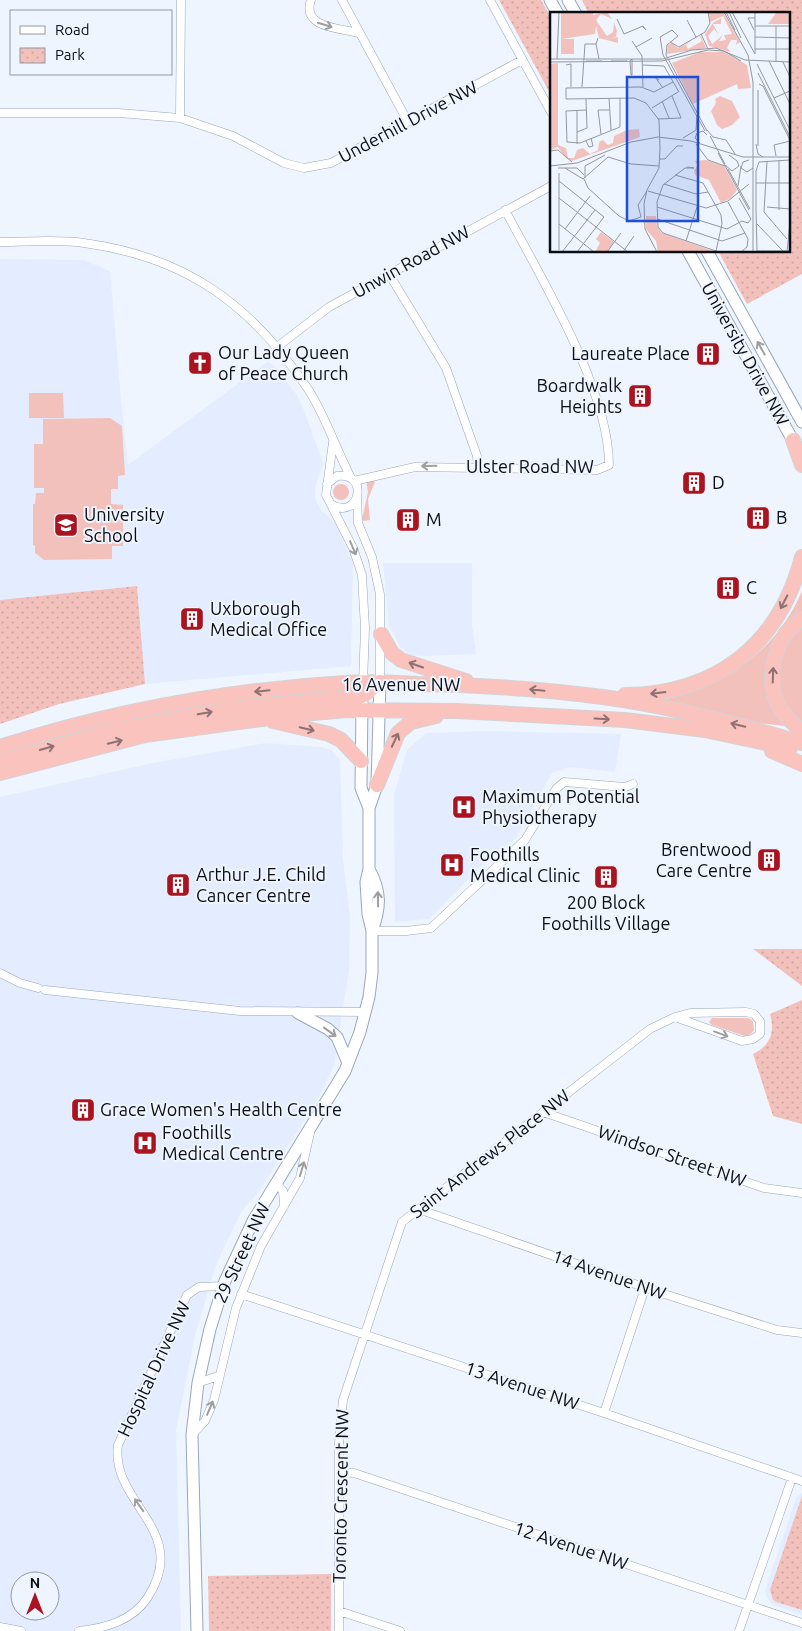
<svg xmlns="http://www.w3.org/2000/svg" width="802" height="1631" font-family="Ubuntu,sans-serif">
<defs>
<pattern id="park-dots" width="8" height="8" patternUnits="userSpaceOnUse" patternTransform="scale(1.25)"><rect width="8" height="8" fill="#f3c1bc"/><path d="M2 2h.1M6 6h.1" fill="none" stroke="#cfa5a1" stroke-width="1.8" stroke-linecap="round"/></pattern>
</defs>
<rect width="100%" height="100%" fill="#eff5fe"/>
<path fill="#e3edff" fill-rule="evenodd" d="M0,259l84,1 26,11 11,129 7,65 139,-103 5,2 25,31 8,18 18,50 -8,25v10l7,13 13,12 18,40 -2,103 -206,18 -8,-98 -137,14z
M383,563h89v62l4,29 -52,2 -13,-1 -11,-8 -11,-22z
M489,731l132,3 -6,38 -45,-5 -18,6 -36,65 -37,30 -50,51 -34,3 -1,-127 13,-45 19,-17z
M266,743l56,4 9,3 9,10 3,99 7,58 -1,52 -15,96 -15,32 -59,93 -20,24 -24,51 -21,71 -19,94 5,201h-181v-834l153,-34zM20,1581h30v30h-30z
M802,1493v122l-31,-11 -5,-8 -1,-6 32,-94z"/>
<path fill="#f3c1bc" d="M29,393h34l1,25h-35z
M110,418l12,8 3,49 -7,1v13h-7v15l12,1v41h-11v13l-68,1 -9,-7v-7l-2,-1v-41h2l1,-11h8v-5h-10v-44h9v-25z
M372,480l3,2 -7,17 2,21 -6,1 -2,-2 6,-27 -2,-11z
M333 492a8 8 0 1 1 16 0a8 8 0 1 1-16 0Z
M802,591v22l-31,36 14,77 -29,-3 -96,-23c61,-11 117,-49 142,-109z
M802,623v103l-8,-6 -16,-30 1,-34z
M712,1018h36l5,3 1,9 -3,4 -6,2 -33,-11 -3,-3z"/>
<path fill="url(#park-dots)" d="M499,0h42l10,17v78z
M582,0h220v274l-55,30 -29,-53h70v-237h-199z
M137,586l8,98 -86,20 -59,20v-124z
M753,949h49v37z
M802,1000v124l-29,-8 -20,-62c18,-9 22,-22 17,-40z
M802,1496v114l-26,-8 -3,-2 -3,-10z
M331,1574v57h-122l-1,-55z"/>
<g fill="none" stroke-linecap="round" stroke-linejoin="round">
<defs>
<path id="street" d="M311,0c-10,28 29,28 47,33
M342,0l66,122
M490,0l61,112
M0,113h119l61,5 53,18 51,27 20,5 27,-5 191,-103
M180,118l1,-118
M0,242c27,0 57,-3 84,1 102,14 167,61 224,146 18,28 28,60 43,89
M389,274l57,94 31,88 1,10
M277,347l52,-40 222,-121
M333,442l-7,53 27,53 9,27 3,53 -2,55
M354,481l61,-14 182,3 12,-5c0,-76 -68,-187 -104,-255
M327,484l10,-8c33,-5 23,46 -6,28
M357,498l1,25 14,34 8,37v88
M372,931h34l25,-3 94,-88 31,-51 8,-7 61,5 8,-3
M0,973l20,10 18,5
M45,990l195,21 125,1
M543,1112l221,76 38,5
M276,1183l7,8 1,15
M418,1209l240,83 119,38 25,3
M241,1294l363,119 198,68
M198,1383l20,-7
M604,1413l41,-125
M192,1435l13,-14 9,-21 22,-92 25,-62 39,-68 10,-45
M339,1472l15,1 448,150
M339,1611l61,20
M0,1627l21,4
M79,1631c26,-3 54,-10 69,-34 43,-67 -38,-94 -30,-152l69,-150 12,-8 25,-1
M339,1631v-188l4,-43 59,-178 248,-193 25,-12 15,-4 56,-1 8,2 6,7v13l-7,5 -11,2 -67,-24
M739,1631l53,-153"/>
<path id="secondary" d="M550,0l8,14
M568,0l8,14
M688,251l108,195
M707,251l95,171
M369,808l8,-23 3,-103
M369,869c12,22 12,38 3,62
M298,1013l30,16 9,8 11,26
M197,1631l-5,-196 6,-52 12,-54 15,-48 28,-60 92,-150 15,-39 9,-35 3,-24v-42l-4,-17 -2,-32 3,-13v-61l-8,-20 1,-85"/>
<path id="highway" d="M793,440l9,25
M802,619c-26,15 -37,56 -25,83 5,12 15,21 25,29
M381,634l11,19 9,7 65,21
M625,695c90,-1 154,-49 177,-138
M273,721l56,13 12,6 20,21
M0,747c112,-36 228,-57 345,-64 25,-2 49,0 74,1 61,1 123,5 184,13 67,9 134,27 199,46
M772,751l30,13
M0,762l115,-32 55,-10 58,-11 134,-13 18,-14
M0,773l145,-38 146,-20 56,-5 110,1 168,9 80,10 85,18
M377,785l21,-52 13,-11 25,-6"/>
</defs>
<use href="#street" stroke="#99a6bb" stroke-width="9"/>
<use href="#secondary" stroke="#99a6bb" stroke-width="13"/>
<use href="#highway" stroke="#d3d3d5" stroke-width="16"/>
<use href="#street" stroke="#fff" stroke-width="8"/>
<use href="#secondary" stroke="#fff" stroke-width="11"/>
<use href="#highway" stroke="#fbc3be" stroke-width="14"/>
</g>
<defs><path id="oneway-shaft" d="M-6 0H5M1.5-3L5.5 0L1.5 3" fill="none" stroke-width="1.6" stroke-linecap="round" stroke-linejoin="round" transform="scale(1.25)"/></defs>
<g stroke="#9d9ea1">
<use href="#oneway-shaft" transform="translate(325 25) rotate(17)"/>
<use href="#oneway-shaft" transform="translate(761 348) rotate(-119)"/>
<use href="#oneway-shaft" transform="translate(429 466) rotate(179)"/>
<use href="#oneway-shaft" transform="translate(353 548) rotate(67)"/>
<use href="#oneway-shaft" transform="translate(378 899) rotate(-91)"/>
<use href="#oneway-shaft" transform="translate(330 1032) rotate(36)"/>
<use href="#oneway-shaft" transform="translate(721 1034) rotate(20)"/>
<use href="#oneway-shaft" transform="translate(302 1169) rotate(-73)"/>
<use href="#oneway-shaft" transform="translate(210 1408) rotate(-67)"/>
<use href="#oneway-shaft" transform="translate(139 1505) rotate(-125)"/>
</g>
<g stroke="#8e7172">
<use href="#oneway-shaft" transform="translate(784 602) rotate(117)"/>
<use href="#oneway-shaft" transform="translate(416 665) rotate(-161)"/>
<use href="#oneway-shaft" transform="translate(773 675) rotate(-88)"/>
<use href="#oneway-shaft" transform="translate(537 690) rotate(-174)"/>
<use href="#oneway-shaft" transform="translate(262 691) rotate(174)"/>
<use href="#oneway-shaft" transform="translate(658 693) rotate(173)"/>
<use href="#oneway-shaft" transform="translate(205 713) rotate(-10)"/>
<use href="#oneway-shaft" transform="translate(602 719) rotate(3)"/>
<use href="#oneway-shaft" transform="translate(738 725) rotate(-166)"/>
<use href="#oneway-shaft" transform="translate(307 729) rotate(13)"/>
<use href="#oneway-shaft" transform="translate(395 740) rotate(-65)"/>
<use href="#oneway-shaft" transform="translate(115 742) rotate(-13)"/>
<use href="#oneway-shaft" transform="translate(47 748) rotate(-16)"/>
</g>
<defs>
<symbol id="building-square" viewBox="-11 -11 22 22"><rect x="-9" y="-9" width="18" height="18" rx="4" fill="#a91420" stroke="#eff5fe"/><path d="M-4-6H4V6H1V3H-1V6H-4ZM-2.5-4.3h1.7v1.8h-1.7ZM.8-4.3h1.7v1.8H.8ZM-2.5-1h1.7V.8h-1.7ZM.8-1h1.7V.8H.8Z" fill="#fff"/></symbol>
<symbol id="church-square" viewBox="-11 -11 22 22"><rect x="-9" y="-9" width="18" height="18" rx="4" fill="#a91420" stroke="#eff5fe"/><path d="M-1.2-6h2.4v3.5h3.3v2.4h-3.3V6h-2.4V-.1h-3.3v-2.4h3.3Z" fill="#fff"/></symbol>
<symbol id="school-square" viewBox="-11 -11 22 22"><rect x="-9" y="-9" width="18" height="18" rx="4" fill="#a91420" stroke="#eff5fe"/><path d="M0-5L7-2L0 1L-7-2ZM-4 1L0 2.5L4 1V4Q0 6-4 4Z" fill="#fff"/></symbol>
<symbol id="hospital-square" viewBox="-11 -11 22 22"><rect x="-9" y="-9" width="18" height="18" rx="4" fill="#a91420" stroke="#eff5fe"/><path d="M-5-5h3v3.5h4V-5h3V5h-3V1.5h-4V5h-3Z" fill="#fff"/></symbol>
</defs>
<g fill-rule="evenodd">
<use href="#building-square" x="694" y="340" width="28" height="28"/>
<use href="#church-square" x="186" y="349" width="28" height="28"/>
<use href="#building-square" x="626" y="382" width="28" height="28"/>
<use href="#building-square" x="680" y="469" width="28" height="28"/>
<use href="#building-square" x="744" y="504" width="28" height="28"/>
<use href="#building-square" x="394" y="506" width="28" height="28"/>
<use href="#school-square" x="52" y="511" width="28" height="28"/>
<use href="#building-square" x="714" y="574" width="28" height="28"/>
<use href="#building-square" x="178" y="605" width="28" height="28"/>
<use href="#hospital-square" x="450" y="793" width="28" height="28"/>
<use href="#building-square" x="755" y="846" width="28" height="28"/>
<use href="#hospital-square" x="438" y="851" width="28" height="28"/>
<use href="#building-square" x="592" y="863" width="28" height="28"/>
<use href="#building-square" x="164" y="871" width="28" height="28"/>
<use href="#building-square" x="69" y="1096" width="28" height="28"/>
<use href="#hospital-square" x="131" y="1129" width="28" height="28"/>
</g>
<g text-anchor="middle" stroke-width="4" stroke-linejoin="round" paint-order="stroke">
<g font-size="18" fill="#090d14" stroke="#eff5fe">
<text transform="translate(408 122) rotate(-28)" y="6">Underhill Drive NW</text>
<text transform="translate(411 262) rotate(-29)" y="6">Unwin Road NW</text>
<text transform="translate(745 354) rotate(61)" y="6">University Drive NW</text>
<text x="530" y="473">Ulster Road NW</text>
<text x="401" y="691">16 Avenue NW</text>
<text transform="translate(490 1154) rotate(-38)" y="6">Saint Andrews Place NW</text>
<text transform="translate(672 1156) rotate(19)" y="6">Windsor Street NW</text>
<text transform="translate(242 1253) rotate(-65)" y="6">29 Street NW</text>
<text transform="translate(609 1275) rotate(19)" y="6">14 Avenue NW</text>
<text transform="translate(154 1369) rotate(-65)" y="6">Hospital Drive NW</text>
<text transform="translate(522 1386) rotate(18)" y="6">13 Avenue NW</text>
<text transform="translate(341 1496) rotate(-89)" y="6">Toronto Crescent NW</text>
<text transform="translate(571 1546) rotate(18)" y="6">12 Avenue NW</text>
</g>
<g font-size="18" fill="#090d14" stroke="#eff5fe" text-anchor="start">
<text x="218" y="359">Our Lady Queen<tspan x="218" dy="21">of Peace Church</tspan></text>
<text x="690" y="360" text-anchor="end">Laureate Place</text>
<text x="622" y="392" text-anchor="end">Boardwalk<tspan x="622" dy="21">Heights</tspan></text>
<text x="712" y="489">D</text>
<text x="84" y="521">University<tspan x="84" dy="21">School</tspan></text>
<text x="776" y="524">B</text>
<text x="426" y="526">M</text>
<text x="746" y="594">C</text>
<text x="210" y="615">Uxborough<tspan x="210" dy="21">Medical Office</tspan></text>
<text x="482" y="803">Maximum Potential<tspan x="482" dy="21">Physiotherapy</tspan></text>
<text x="752" y="856" text-anchor="end">Brentwood<tspan x="752" dy="21">Care Centre</tspan></text>
<text x="470" y="861">Foothills<tspan x="470" dy="21">Medical Clinic</tspan></text>
<text x="196" y="881">Arthur J.E. Child<tspan x="196" dy="21">Cancer Centre</tspan></text>
<text x="606" y="909" text-anchor="middle">200 Block<tspan x="606" dy="21">Foothills Village</tspan></text>
<text x="100" y="1116">Grace Women's Health Centre</text>
<text x="162" y="1139">Foothills<tspan x="162" dy="21">Medical Centre</tspan></text>
</g>
</g>
<g transform="translate(550 12)">
<rect width="240" height="240" fill="#eff5fe"/>
<path d="M159,0h14l17,30 -4,3 1,-5h-6l-4,8 4,4 -22,-6 -4,-12 8,-11 8,-5v6h-8l6,11 -5,-6 -6,7 4,8 11,-9 -4,6 7,-1 -2,-5 8,-1 -9,-18 -13,6zM151,24l5,12 -39,6 1,-9 4,-2 6,5 14,-7 -6,4 2,4 14,-8 -2,-4 -7,3zM170,84l12,5 8,16 -8,8 -10,4 -5,-4 -6,-14 5,-8 -1,-4z" fill="#f3c1bc"/>
<path d="M11,27h13v15h-13z" fill="#f3c1bc"/>
<path d="M11,0h32v3l14,-3 5,7 -11,-5 -5,6 11,16 6,-4 1,-10 3,9 -1,6 -5,2 7,-2v6l-19,-5 -3,-12 -1,8 -34,5zM240,0v12h-22l8,-11zM150,40h24l23,13 4,23 -13,1 -1,-5 -44,20 -21,-41zM8,51v82l8,3 2,10h6l3,-8 6,-2 7,6 8,-4 1,-8 4,-2 5,5 5,-2 1,-7 13,-6 12,-1 1,8 -68,24 -6,-3 -8,-11 -8,3v-86zM156,148l18,6 13,24 -6,8 -10,5 -12,-23 -14,-5 -1,-5 4,-5 -4,-4zM96,204h10l1,10 5,7 54,19h-58l-2,-11 -10,-12zM51,220l13,10 -7,10h-12l5,-9 -4,-4z" fill="#f3c1bc"/>
<path fill="none" stroke="#9398a0" stroke-width="1" d="M174,0l24,43 5,27v170M176,0l9,18M179,0l12,26M182,0l23,42M67,7l7,15 19,-8 3,4 -4,-4M137,8l9,17M205,14h35M226,14v36M204,18l-6,-12h7M151,22l7,15M205,25l35,1M82,29l10,15 1,31M120,30l9,5 26,-15 5,-9 -2,-11M46,32l3,15M86,35l16,-9M205,37h35M205,42v-42M0,47h113l29,-9 24,-2 29,12 45,2M7,47l2,-47M82,47v16h-1l-1,-14zM36,49h16M61,49h16M219,49l21,43M0,50l112,-1 46,-11 16,1 17,10M233,50l7,15M207,52l33,66M16,53l5,-1v23M93,53l21,1 15,26M208,61l32,64M109,68l-4,-3 8,11M209,72l4,2 27,54M32,75l3,-43h11l2,-6M208,78v56M59,86l2,32M224,86l16,-7M112,89l7,17M102,96l26,-16M27,98v34M36,98l-20,1 1,31 13,1 40,-16v-29M108,107l23,-1 -9,-22M157,118l6,7 13,3 9,14M155,119l-42,-76 -3,-18 12,-7 6,6 -11,9 -1,10 41,76M27,120l10,-4 -1,-29M51,122l-3,-24h11M160,124l15,28M133,126l13,-8 1,-14M36,129l3,6 4,-1 -2,-8M150,131l-5,-5 2,-5 6,-2 4,4M146,132l12,16 17,6M206,132l2,10 5,3M110,136l-1,-28 -13,-17 -12,-5 -68,1v-11l75,-1 13,5 19,-10M0,139l8,-1 14,12M168,141l31,57M226,144l-2,-11 16,-4M110,147h5l12,-13h6M199,148l-6,2 -2,6 6,4 6,-4M229,148v50M240,148l-31,2 -3,9v38l1,42h33M217,149l-3,51 23,27M81,152l28,2M175,153l7,6 7,-5 -2,-5 -8,-6M0,154l27,-3 54,-21 27,-5 33,4 52,16h47M137,155l7,1h-9l-22,17 -6,17 1,25 5,6 56,19M8,156h19l7,7M15,156l18,11 25,-22 23,7M178,157l22,40M9,161v77M125,163l28,8 18,32 1,9 -6,27M35,166v-12l20,-11M34,167l4,9 31,28 10,5 12,-4 -3,-12 9,-14M9,169l45,36 -27,35M206,171h34M114,172l32,10 12,-2M188,174l3,-20M98,179l58,17 22,-7 21,-17M9,186l69,54M178,190l20,37 -1,8 -6,5M107,195l70,22 15,-8 6,2 3,-4 -12,-21M217,195l23,2M0,206v16M107,207l65,22 23,-8M9,212l35,28M207,212l26,27M15,217l25,-33M136,229l11,-34M12,240l33,-42M57,240l14,-19M73,240l11,-16M107,240l-12,-23 -1,-25 3,-14 12,-22 1,-20M237,240l3,-30"/>
<path fill="#1d4ed8" fill-opacity="0.15" stroke="#1d4ed8" stroke-width="2.5" d="M77,65h71v144h-71z"/>
<rect width="240" height="240" fill="none" stroke="#090d14" stroke-width="2.5"/>
</g>
<rect x="10" y="10" width="162" height="65" fill="#eff5fe" stroke="#9398a0"/>
<rect x="20" y="26" width="25" height="8" fill="#ffffff" stroke="#9398a0"/>
<text x="55" y="35" font-size="15" fill="#090d14">Road</text>
<rect x="20" y="48" width="25" height="15" fill="url(#park-dots)" stroke="#9398a0"/>
<text x="55" y="60" font-size="15" fill="#090d14">Park</text>
<g transform="translate(35 1596)"><circle r="24" fill="#eff5fe" stroke="#9398a0"/>
<path d="M0-4L9 19L0 12L-9 19Z" fill="#a91420"/>
<text y="-8" font-size="14" font-weight="bold" text-anchor="middle" fill="#090d14">N</text>
</g>
</svg>
